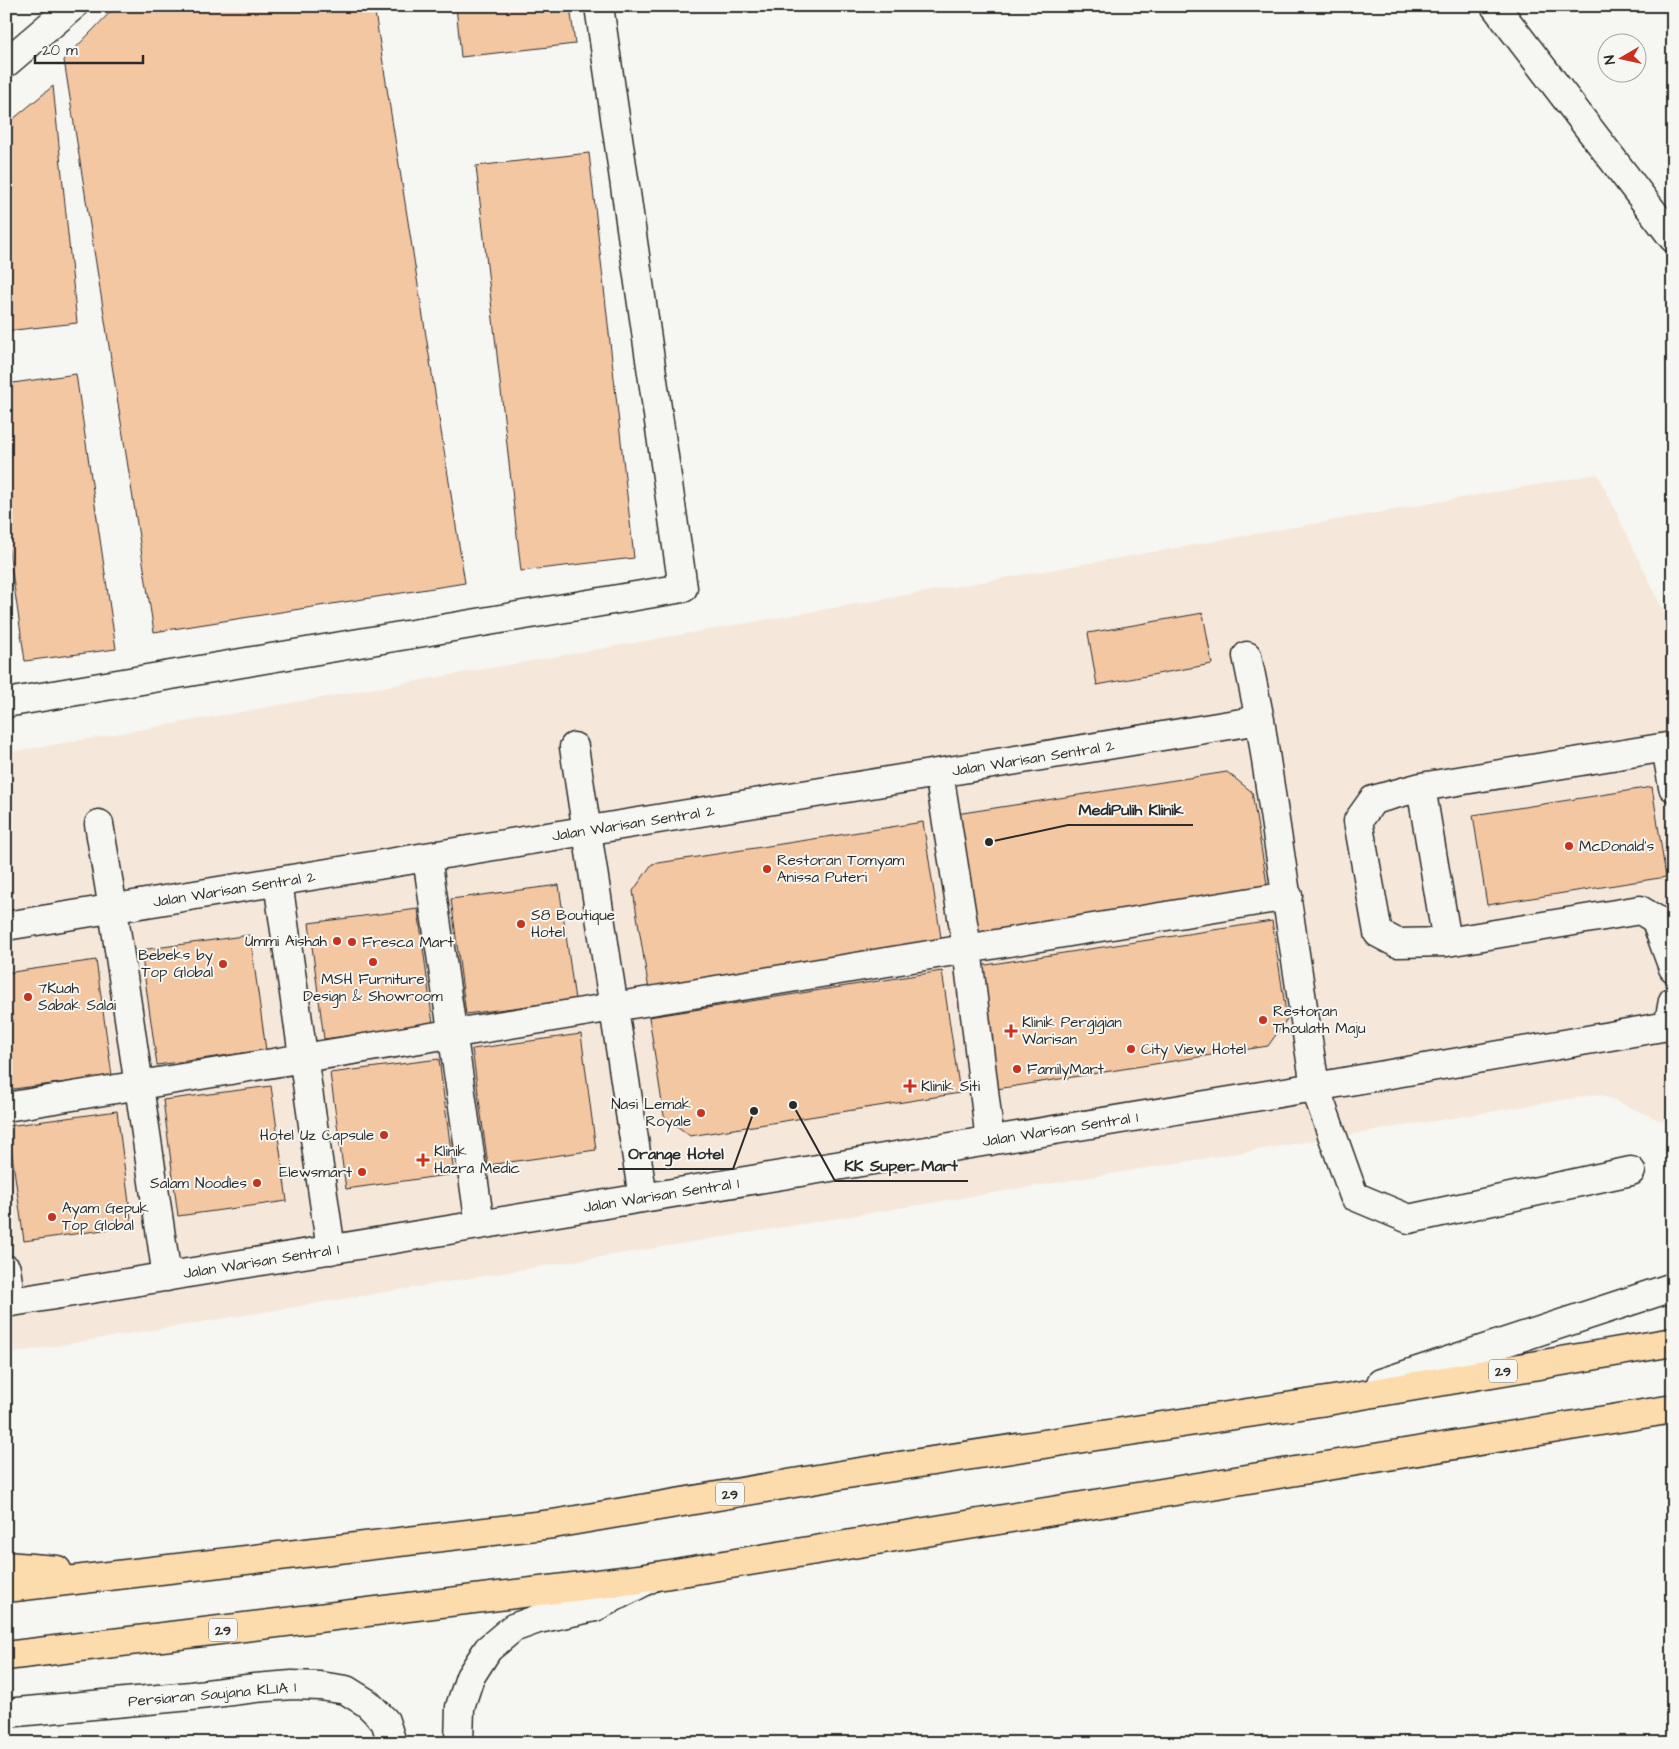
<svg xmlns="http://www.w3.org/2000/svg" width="1679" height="1749" font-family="'Architects Daughter',sans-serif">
<rect width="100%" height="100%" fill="#f6f6f2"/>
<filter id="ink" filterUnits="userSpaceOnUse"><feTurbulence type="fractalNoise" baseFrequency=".02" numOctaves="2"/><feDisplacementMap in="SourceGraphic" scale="10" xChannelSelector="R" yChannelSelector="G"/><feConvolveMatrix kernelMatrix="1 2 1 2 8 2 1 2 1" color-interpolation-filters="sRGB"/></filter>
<g filter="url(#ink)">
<path fill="#f5e8da" d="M1598,474l75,157v495l-74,-32 -1593,260v-601z"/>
<path fill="#f4c7a3" stroke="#2b2b2b" d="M116,6h258l91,577 -311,49 -90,-572z
M456,6h114l5,38 -114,13z
M53,86l24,237 -71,8v-206z
M589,153l45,405 -113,13 -45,-405z
M76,374l40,275 -91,12 -19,-130v-147z
M1203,613l9,51 -115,21 -9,-52z
M1227,772l25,20 16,98 -293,46 -19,-122z
M1652,787l14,90 -179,28 -14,-90z
M923,822l19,122 -293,46 -16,-99 19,-27z
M559,885l16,115 -109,14 -15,-115z
M418,909l15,115 -109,15 -15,-116z
M1272,921l15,98 -19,27 -271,43 -18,-123z
M250,935l16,115 -109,15 -16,-115z
M96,960l16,116 -106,14v-117z
M942,971l18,122 -270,43 -26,-20 -15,-99z
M581,1034l15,116 -108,15 -16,-116z
M439,1059l15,115 -108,15 -16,-116z
M271,1086l16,115 -109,15 -15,-116z
M117,1111l15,115 -108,15 -16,-115z"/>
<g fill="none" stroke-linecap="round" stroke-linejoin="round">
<defs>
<path id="minor" d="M1495,6l178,232
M6,63l67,-57
M1247,656l13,64 55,367 39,109 55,23 222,-48
M6,703l677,-115 -84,-582
M1673,746l-252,41 -48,13 -15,21 20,112 19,10 50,-1 193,-32 15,9 18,49
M574,747l69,451
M1666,747l7,40
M939,773l28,175 23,193
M1421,787l26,155
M99,824l14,85 54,368
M427,857l53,368
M278,882l53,368
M6,926l1254,-206
M1668,1026l5,-25
M6,1107l1282,-211
M6,1269l5,33
M6,1303l1309,-216 353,-61
M1381,1383l292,-96
M6,1713l185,-17 64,-8 37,-3 28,1 26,4 21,13 18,18 7,22
M459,1743l1,-36 10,-30 18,-28 25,-21 25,-9 57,-12 56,-29"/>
<path id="highway" d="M6,1566l51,4
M6,1588l547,-64 294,-50 486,-74 340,-58
M6,1656l633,-77 1034,-170"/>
</defs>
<use href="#minor" stroke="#2b2b2b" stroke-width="31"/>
<use href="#highway" stroke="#2b2b2b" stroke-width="31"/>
<use href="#minor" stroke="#f6f6f2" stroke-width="28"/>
<use href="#highway" stroke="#fcdcac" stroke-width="28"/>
</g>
</g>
<g fill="#c8321e" stroke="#f6f6f2" stroke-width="2">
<circle cx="1569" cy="846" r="5"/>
<circle cx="767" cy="869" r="5"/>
<circle cx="521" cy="924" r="5"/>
<circle cx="337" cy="941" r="5"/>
<circle cx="352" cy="942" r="5"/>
<circle cx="373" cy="962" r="5"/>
<circle cx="223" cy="964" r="5"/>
<circle cx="28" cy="997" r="5"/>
<circle cx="1263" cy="1020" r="5"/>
<path d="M1008.5 1023.5h5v5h5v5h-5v5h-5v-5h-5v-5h5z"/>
<circle cx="1131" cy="1049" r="5"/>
<circle cx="1017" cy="1069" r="5"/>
<path d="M907.5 1078.5h5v5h5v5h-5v5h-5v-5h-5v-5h5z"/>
<circle cx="701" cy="1113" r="5"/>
<circle cx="384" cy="1135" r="5"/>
<path d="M420.5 1152.5h5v5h5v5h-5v5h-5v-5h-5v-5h5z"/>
<circle cx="362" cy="1172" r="5"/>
<circle cx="257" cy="1183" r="5"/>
<circle cx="52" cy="1217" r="5"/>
</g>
<g text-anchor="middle" stroke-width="4" stroke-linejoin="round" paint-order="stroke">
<g fill="#f6f6f2" stroke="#686867" stroke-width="1">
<rect x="1489" y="1359.5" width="28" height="23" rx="4"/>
<rect x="716" y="1482.5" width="28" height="23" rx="4"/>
<rect x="209" y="1618.5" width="28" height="23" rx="4"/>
</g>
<g font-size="14" font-weight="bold" fill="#2b2b2b">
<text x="1503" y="1376">29</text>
<text x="730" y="1499">29</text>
<text x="223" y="1635">29</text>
</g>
<g font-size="15" fill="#2b2b2b" stroke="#f6f6f2">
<text transform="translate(1033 758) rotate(-9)" y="5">Jalan Warisan Sentral 2</text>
<text transform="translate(633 823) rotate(-9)" y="5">Jalan Warisan Sentral 2</text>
<text transform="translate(234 889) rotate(-9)" y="5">Jalan Warisan Sentral 2</text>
<text transform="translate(1060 1129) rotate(-9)" y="5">Jalan Warisan Sentral 1</text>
<text transform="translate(661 1195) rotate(-9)" y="5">Jalan Warisan Sentral 1</text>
<text transform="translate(261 1261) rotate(-9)" y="5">Jalan Warisan Sentral 1</text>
<text transform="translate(212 1694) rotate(-5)" y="5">Persiaran Saujana KLIA 1</text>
</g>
<g font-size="15" fill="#2b2b2b" stroke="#f6f6f2" text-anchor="start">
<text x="1579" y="851">McDonald's</text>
<text x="777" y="865">Restoran Tomyam<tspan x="777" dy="17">Anissa Puteri</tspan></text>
<text x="531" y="920">S8 Boutique<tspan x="531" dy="17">Hotel</tspan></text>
<text x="327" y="946" text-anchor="end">Ummi Aishah</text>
<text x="362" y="947">Fresca Mart</text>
<text x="213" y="960" text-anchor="end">Bebeks by<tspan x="213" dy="17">Top Global</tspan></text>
<text x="373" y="984" text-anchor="middle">MSH Furniture<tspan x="373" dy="17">Design &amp; Showroom</tspan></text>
<text x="38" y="993">7Kuah<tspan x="38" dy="17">Sabak Salai</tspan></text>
<text x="1273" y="1016">Restoran<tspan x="1273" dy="17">Thoulath Maju</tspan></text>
<text x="1022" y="1027">Klinik Pergigian<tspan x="1022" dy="17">Warisan</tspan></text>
<text x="1141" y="1054">City View Hotel</text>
<text x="1027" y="1074">FamilyMart</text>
<text x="921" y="1091">Klinik Siti</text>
<text x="691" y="1109" text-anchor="end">Nasi Lemak<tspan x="691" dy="17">Royale</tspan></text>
<text x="374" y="1140" text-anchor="end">Hotel Uz Capsule</text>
<text x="434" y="1156">Klinik<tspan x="434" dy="17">Hazra Medic</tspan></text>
<text x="352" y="1177" text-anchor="end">Elewsmart</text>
<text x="247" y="1188" text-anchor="end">Salam Noodles</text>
<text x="62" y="1213">Ayam Gepuk<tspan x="62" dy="17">Top Global</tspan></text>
</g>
</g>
<path fill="none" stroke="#2b2b2b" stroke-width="2" d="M989 842L1068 825H1193M754 1111L733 1169H618M793 1105L835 1181H968"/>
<g fill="#2b2b2b" stroke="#f6f6f2" stroke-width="2">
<circle cx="989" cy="842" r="5"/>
<circle cx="754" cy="1111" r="5"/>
<circle cx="793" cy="1105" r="5"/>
</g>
<g font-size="16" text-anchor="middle" font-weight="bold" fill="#2b2b2b" stroke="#f6f6f2" stroke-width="4" stroke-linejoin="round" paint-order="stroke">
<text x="1131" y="815">MediPulih Klinik</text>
<text x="676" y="1159">Orange Hotel</text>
<text x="901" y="1171">KK Super Mart</text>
</g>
<rect width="1679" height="1749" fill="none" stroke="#f6f6f2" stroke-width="25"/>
<rect x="12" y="12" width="1654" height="1724" fill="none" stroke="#2b2b2b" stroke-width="2" filter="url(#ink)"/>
<g transform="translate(1622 58) rotate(261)"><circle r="24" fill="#f6f6f2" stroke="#a5a5a2"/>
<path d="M0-4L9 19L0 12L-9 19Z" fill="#c8321e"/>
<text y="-8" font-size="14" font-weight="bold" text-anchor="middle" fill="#2b2b2b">N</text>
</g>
<path d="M35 55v8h108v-8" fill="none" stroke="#2b2b2b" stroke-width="2.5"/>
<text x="42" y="55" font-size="15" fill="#2b2b2b" stroke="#f6f6f2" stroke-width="4" paint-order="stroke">20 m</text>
</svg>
